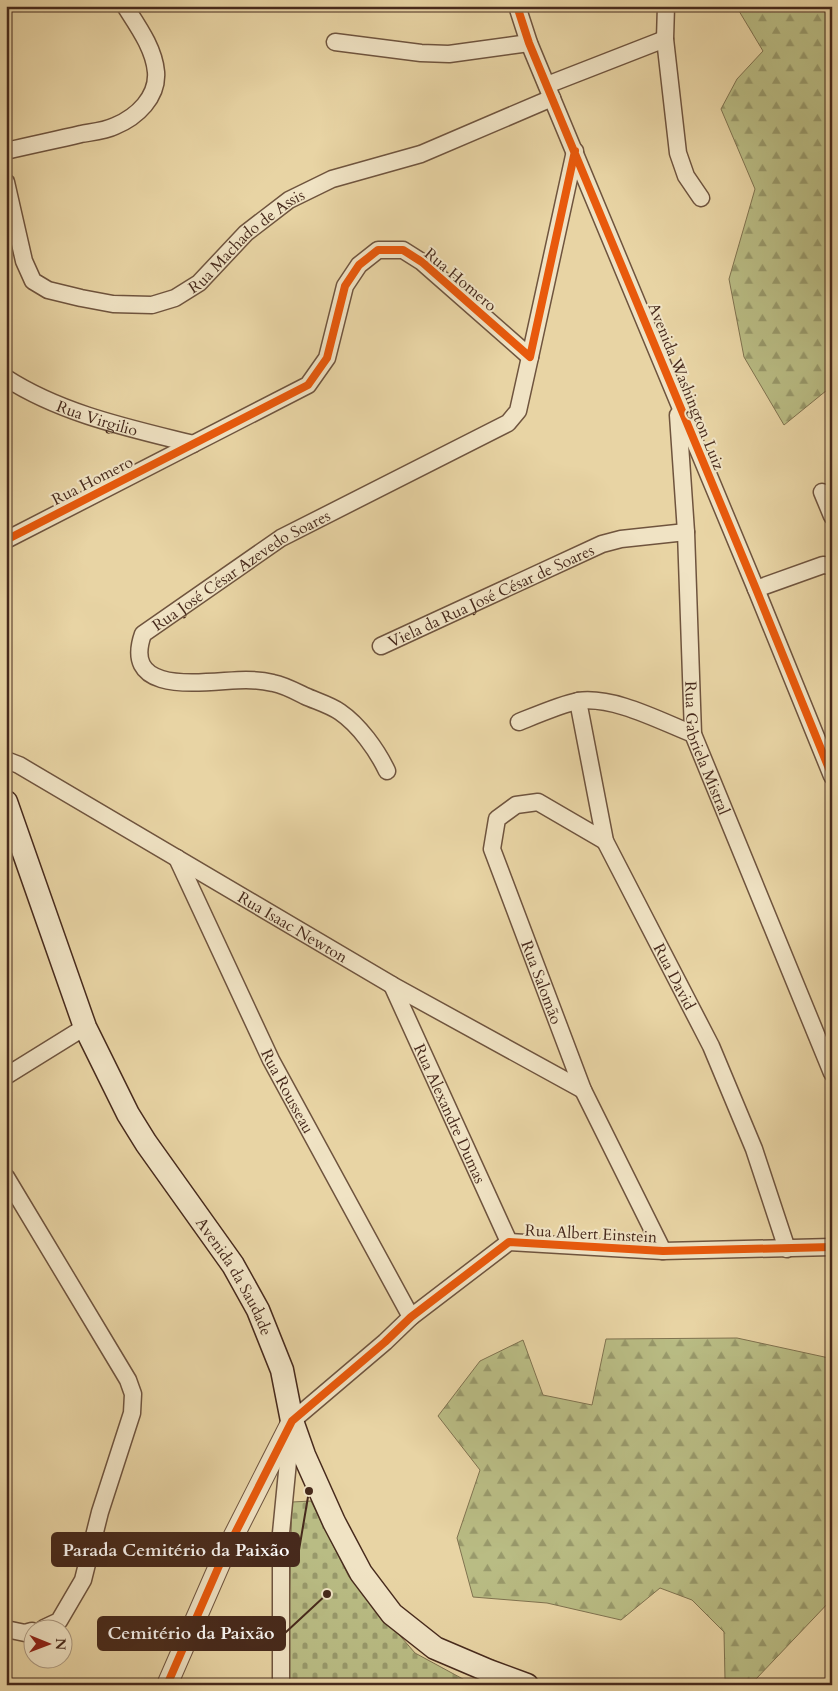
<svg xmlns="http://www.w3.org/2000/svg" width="838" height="1691" font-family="Cardo,serif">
<defs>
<pattern id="forest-firs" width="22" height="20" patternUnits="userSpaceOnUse" patternTransform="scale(1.25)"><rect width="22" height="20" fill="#b9bc84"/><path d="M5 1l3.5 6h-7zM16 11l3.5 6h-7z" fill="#98996b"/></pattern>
<pattern id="cemetery-stones" width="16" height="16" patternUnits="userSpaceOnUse" patternTransform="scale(1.25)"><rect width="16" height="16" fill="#b9bc84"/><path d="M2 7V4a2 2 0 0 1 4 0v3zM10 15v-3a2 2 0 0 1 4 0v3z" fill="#98996b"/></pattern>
</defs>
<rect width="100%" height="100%" fill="#e8d4a4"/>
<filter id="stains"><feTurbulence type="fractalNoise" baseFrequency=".004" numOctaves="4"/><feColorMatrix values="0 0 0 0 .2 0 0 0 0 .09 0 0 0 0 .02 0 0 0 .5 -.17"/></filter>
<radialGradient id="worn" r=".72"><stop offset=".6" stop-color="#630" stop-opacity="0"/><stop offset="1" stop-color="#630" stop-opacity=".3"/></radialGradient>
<path fill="url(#forest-firs)" stroke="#807350" d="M736,6h96v380l-48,39 -40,-68 -15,-78 26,-90 -34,-80 16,-30 26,-28z
M737,1338l92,20 3,4v237l-76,80h-31l-1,-47 -32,-32 -32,-12 -39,32 -74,-17 -74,-6 -16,-59 23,-68 -42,-54 42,-55 43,-21 20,55 49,10 14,-66z"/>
<path fill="url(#cemetery-stones)" stroke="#807350" d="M311,1501l38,76 66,76 59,32h-185v-74l3,-109z"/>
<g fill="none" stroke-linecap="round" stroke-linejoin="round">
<defs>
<g id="minor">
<path d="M517,6l12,37 227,546 76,187"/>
<path d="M666,6l-1,33 13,114 8,23 15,22"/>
<path d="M335,42l86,11 28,1 80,-11"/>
<path d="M547,85l118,-46"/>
<path d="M6,151c25,-6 50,-11 75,-17 11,-2 24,-3 34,-8 22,-9 43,-29 41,-54 -2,-24 -19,-47 -31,-66"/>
<path id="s1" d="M6,182l18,79 9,20 15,9 33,8 32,6 39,1 23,-7 24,-15 47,-50 43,-33 43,-21 89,-25 131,-56"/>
<path id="s2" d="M6,378c56,36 123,50 187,66"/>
<path id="s3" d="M678,415l8,117 7,202 139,339"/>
<path d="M822,492l10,24"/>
<path d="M6,540l302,-155 19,-27 18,-72 14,-21 19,-15h25l19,12 108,95 45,-206"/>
<path d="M756,589l67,-24 9,1"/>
<path id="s4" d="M381,646l221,-102 19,-5 65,-7"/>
<path id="s5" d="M578,701l27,140 106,205 43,103 33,100"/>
<path d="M519,722c15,-6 43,-18 59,-21 36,-5 82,20 115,33"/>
<path id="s6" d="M6,760l13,5 373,220 191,105"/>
<path id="s7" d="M387,771c-10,-21 -28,-46 -47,-59 -10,-7 -24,-11 -35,-16 -10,-5 -21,-11 -32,-13 -8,-2 -18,-3 -27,-3 -35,0 -126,19 -103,-46l138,-96 227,-115 10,-12 12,-54"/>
<path id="s8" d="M605,841l-67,-39 -22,3 -19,14 -5,30 91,241 80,161"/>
<path id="s9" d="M177,858l94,202 140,257"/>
<path id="s10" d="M392,985l117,257"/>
<path d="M6,1076l79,-49"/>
<path d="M6,1177l110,183 12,20 5,14 -1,19 -32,99 -17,68 -24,41 -15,7"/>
<path d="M6,1629l19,4 7,-2"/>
<path d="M281,1685v-152l11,-112 93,-79 26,-25 98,-75 154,9 169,-4"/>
</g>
<path id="tertiary" d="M167,1685l55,-126 70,-138"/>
<g id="secondary">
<path id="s11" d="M6,802l79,225 43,87 18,29 87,122 25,45 24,60 10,51 12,34 30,67 27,51 31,41 43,34 54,23 38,14"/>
</g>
</defs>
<use href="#minor" stroke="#6f543e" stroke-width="19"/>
<use href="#tertiary" stroke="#6f543e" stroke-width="22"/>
<use href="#secondary" stroke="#472a1c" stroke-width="25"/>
<use href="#minor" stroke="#f0e3c4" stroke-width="16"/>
<use href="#tertiary" stroke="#f0e3c4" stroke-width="20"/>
<use href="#secondary" stroke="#f0e3c4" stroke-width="22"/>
<defs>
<path id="cycleway" d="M517,6l12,37 227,546 76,187
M6,540l302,-155 19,-27 18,-72 14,-21 19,-15h25l19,12 108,95 45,-206
M167,1685l55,-126 70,-138 93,-79 26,-25 98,-75 154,9 169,-4"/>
</defs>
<use href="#cycleway" stroke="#f0e3c4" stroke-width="11"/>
<use href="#cycleway" stroke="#e8590c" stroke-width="8"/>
</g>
<g text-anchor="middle" stroke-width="4" stroke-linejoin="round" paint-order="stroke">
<g font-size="16" fill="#472a1c" stroke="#f0e3c4">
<text dy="6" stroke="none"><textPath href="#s1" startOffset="342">Rua Machado de Assis</textPath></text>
<text transform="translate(461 279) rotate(40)" y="6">Rua Homero</text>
<text transform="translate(687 386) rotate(68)" y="6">Avenida Washington Luiz</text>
<text dy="6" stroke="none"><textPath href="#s2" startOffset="100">Rua Virgilio</textPath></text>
<text transform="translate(92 480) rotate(-27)" y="6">Rua Homero</text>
<text dy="6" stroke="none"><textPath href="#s7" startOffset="435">Rua José César Azevedo Soares</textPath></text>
<text dy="6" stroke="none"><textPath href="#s4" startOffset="121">Viela da Rua José César de Soares</textPath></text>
<text dy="6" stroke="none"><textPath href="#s3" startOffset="336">Rua Gabriela Mistral</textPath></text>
<text dy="6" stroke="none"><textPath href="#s6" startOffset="332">Rua Isaac Newton</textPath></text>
<text dy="6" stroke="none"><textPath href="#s5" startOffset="295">Rua David</textPath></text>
<text dy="6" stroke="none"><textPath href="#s8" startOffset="296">Rua Salomão</textPath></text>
<text dy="6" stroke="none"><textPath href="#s9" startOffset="258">Rua Rousseau</textPath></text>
<text dy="6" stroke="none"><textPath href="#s10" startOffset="141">Rua Alexandre Dumas</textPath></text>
<text transform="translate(591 1233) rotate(3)" y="6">Rua Albert Einstein</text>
<text dy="6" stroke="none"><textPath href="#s11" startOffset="530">Avenida da Saudade</textPath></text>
</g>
</g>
<path fill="none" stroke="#472a1c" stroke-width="2" d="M309 1491L299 1550M327 1594L285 1633"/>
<g fill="#472a1c" stroke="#f0e3c4" stroke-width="2">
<circle cx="309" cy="1491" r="5"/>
<circle cx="327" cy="1594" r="5"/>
</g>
<g fill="#472a1c" stroke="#472a1c" stroke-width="2">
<rect x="52" y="1533" width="247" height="33" rx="5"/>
<rect x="98" y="1617" width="187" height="33" rx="5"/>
</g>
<g font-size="18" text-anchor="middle" font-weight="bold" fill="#fff">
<text x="176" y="1556">Parada Cemitério da Paixão</text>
<text x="191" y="1639">Cemitério da Paixão</text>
</g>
<rect width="838" height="1691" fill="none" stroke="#e8d4a4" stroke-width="25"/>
<rect x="8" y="8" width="823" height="1676" fill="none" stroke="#472a1c" stroke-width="2.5"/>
<rect x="12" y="12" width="813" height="1666" fill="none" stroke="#472a1c"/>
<g transform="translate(48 1644) rotate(91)"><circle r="24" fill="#f0e3c4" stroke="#ac9981"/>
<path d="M0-4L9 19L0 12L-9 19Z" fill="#8f2418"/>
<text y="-8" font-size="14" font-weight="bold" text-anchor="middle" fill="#472a1c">N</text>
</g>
<rect width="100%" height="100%" filter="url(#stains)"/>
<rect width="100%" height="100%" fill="url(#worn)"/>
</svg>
